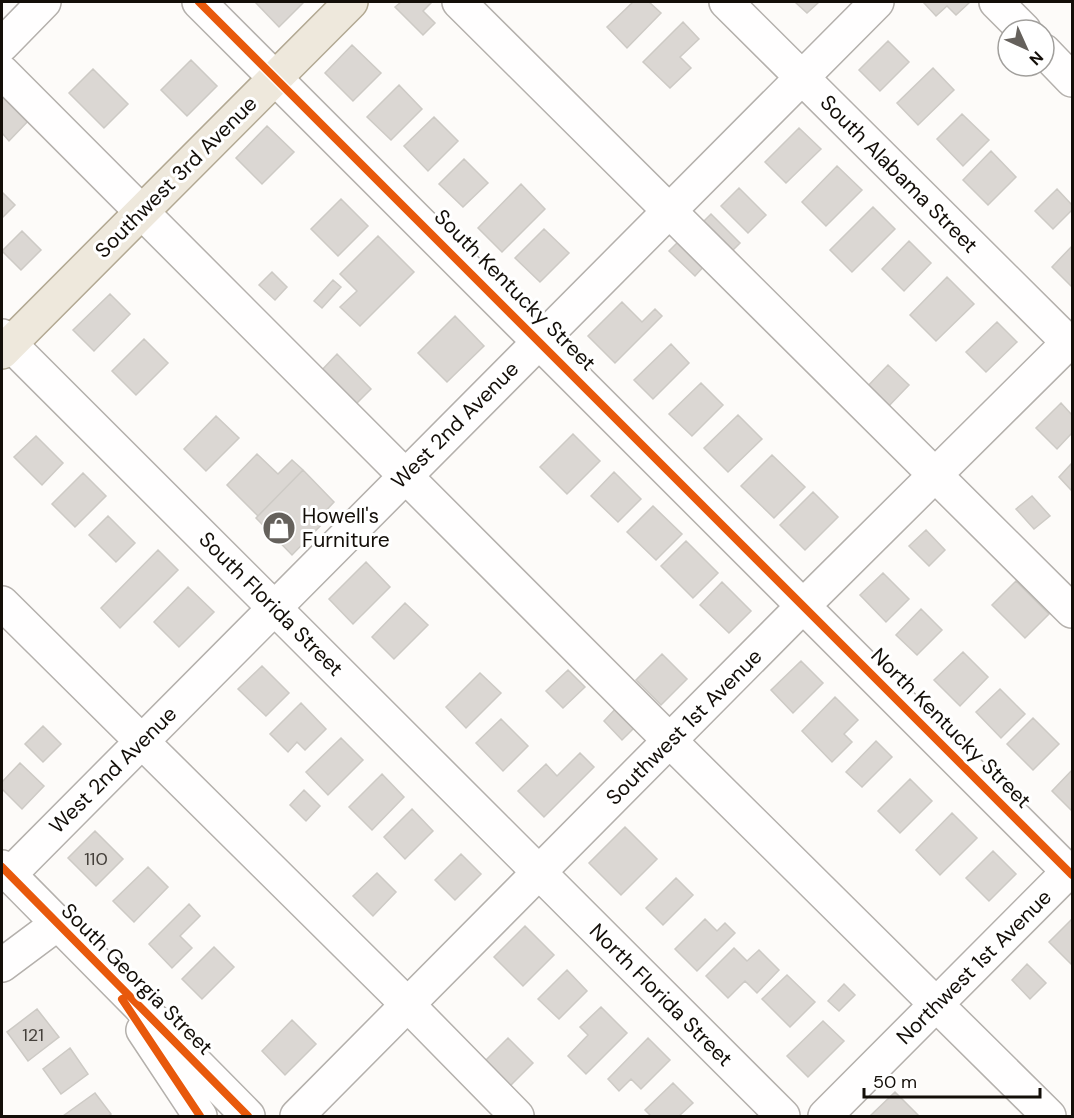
<svg xmlns="http://www.w3.org/2000/svg" width="1074" height="1118" font-family="'DM Sans',sans-serif">
<rect width="100%" height="100%" fill="#fdfbf9"/>
<path fill="#dbd7d3" stroke="#cdcac5" stroke-width="1.5" d="M255,2h49l-25,25z
M401,2h28l2,1 -8,8 12,12 -12,12 -28,-28z
M633,2h16l12,11 -34,35 -20,-21z
M795,2h24l-12,11z
M926,2h44l-14,13 -9,-9 -11,10 -12,-13z
M683,22l16,17 -19,18 11,11 -21,20 -27,-26z
M888,41l21,21 -29,29 -21,-21z
M352,45l29,28 -28,28 -28,-28z
M191,60l26,26 -30,30 -26,-26z
M933,68l21,22 -36,35 -21,-22z
M93,69l35,35 -24,24 -35,-35z
M399,85l23,24 -31,31 -24,-23z
M2,89l29,29 -22,23 -7,-8z
M962,114l27,26 -26,26 -26,-27z
M434,117l24,24 -30,30 -24,-25z
M267,126l27,26 -32,32 -26,-26z
M799,128l22,21 -35,34 -21,-21z
M991,151l25,26 -28,28 -25,-25z
M464,159l24,24 -25,24 -24,-23z
M837,166l25,24 -36,36 -24,-24z
M521,184l24,25 -43,43 -24,-24z
M739,188l27,27 -18,18 -27,-27z
M1057,189l15,16v5l-19,19 -18,-18z
M2,192l13,13 -13,13z
M341,199l27,27 -30,30 -27,-27z
M873,207l22,22 -43,43 -22,-22z
M711,214l29,29 -11,11 -29,-29z
M544,229l25,24 -29,29 -25,-24z
M22,231l19,19 -20,20 -19,-19z
M378,236l36,36 -54,54 -20,-19 17,-16 -17,-17z
M682,238l25,25 -12,13 -26,-25z
M909,241l22,22 -27,28 -22,-22z
M1072,246v41l-20,-20z
M272,272l15,15 -12,13 -16,-15z
M947,277l27,27 -38,37 -26,-26z
M333,280l8,7 -19,21 -8,-7z
M110,294l20,20 -36,37 -21,-21z
M622,302l20,20 13,-13 7,7 -47,47 -27,-27z
M455,316l29,30 -37,36 -29,-29z
M997,322l20,20 -31,30 -20,-20z
M144,339l24,24 -32,32 -24,-24z
M671,344l18,19 -36,36 -19,-19z
M337,354l34,35 -18,18 -34,-34z
M888,365l21,20 -24,25 -21,-20z
M701,383l22,22 -31,31 -23,-22z
M1061,403l11,12v18l-15,16 -21,-21z
M738,415l24,24 -34,33 -24,-24z
M216,416l23,22 -33,33 -22,-22z
M573,434l27,27 -33,33 -27,-27z
M36,436l27,27 -21,22 -28,-28z
M257,454l21,20 14,-14 11,10 -45,46 -31,-31z
M772,455l33,32 -31,31 -33,-32z
M1072,463v28l-13,-14z
M303,470l31,32 -14,15 5,4 -33,34 -36,-37z
M614,472l27,27 -23,23 -27,-26z
M83,473l23,23 -31,31 -23,-23z
M813,492l25,25 -33,33 -25,-25z
M1032,496l18,20 -16,13 -18,-20z
M653,506l29,28 -26,26 -29,-28z
M108,516l27,27 -19,19 -27,-27z
M926,530l19,20 -16,16 -20,-20z
M686,541l32,32 -25,25 -32,-32z
M158,550l20,20 -58,58 -19,-20z
M366,562l24,25 -37,37 -24,-25z
M883,573l26,26 -23,23 -26,-27z
M1016,581l33,33 -24,24 -33,-33z
M722,582l29,29 -22,22 -29,-28z
M188,587l26,25 -35,35 -25,-25z
M405,603l23,22 -34,34 -22,-22z
M921,609l21,21 -25,25 -21,-20z
M963,652l25,25 -28,29 -26,-26z
M662,654l25,25 -26,26 -25,-25z
M801,661l22,22 -30,30 -22,-23z
M262,666l27,27 -23,23 -28,-27z
M568,670l17,17 -22,21 -17,-17z
M480,673l21,20 -35,35 -20,-21z
M1000,689l25,25 -24,24 -25,-26z
M835,697l23,23 -14,14 8,8 -20,20 -30,-31z
M301,703l25,26 -21,21 -8,-8 -9,10 -18,-18z
M619,705l19,19 -16,16 -18,-19z
M1033,718l26,26 -26,26 -26,-26z
M501,719l27,27 -25,25 -27,-28z
M43,726l18,18 -18,18 -18,-18z
M341,738l22,22 -35,35 -22,-23z
M876,741l16,16 -30,30 -16,-15z
M580,753l14,14 -50,50 -26,-26 28,-27 11,12z
M20,763l24,23 -22,23 -20,-20v-7z
M1072,770v41l-20,-20z
M382,774l22,23 -32,33 -23,-23z
M910,779l22,22 -32,32 -22,-22z
M304,790l16,16 -14,15 -16,-16z
M412,809l21,22 -28,28 -21,-22z
M952,813l25,25 -37,37 -24,-25z
M625,827l32,32 -36,36 -32,-32z
M95,831l28,28 -27,27 -28,-28z
M993,851l23,23 -27,27 -23,-23z
M461,854l20,20 -26,26 -20,-20z
M148,867l20,20 -34,35 -21,-21z
M377,873l19,19 -23,24 -20,-20z
M676,878l17,17 -30,30 -17,-17z
M189,904l11,12 -20,20 12,12 -20,20 -23,-24z
M705,919l12,12 8,-8 10,10 -38,38 -22,-22z
M1072,919v46l-23,-23z
M525,926l29,29 -31,31 -29,-29z
M214,947l20,20 -32,32 -20,-20z
M734,948l13,13 12,-11 20,20 -22,23 -12,-12 -17,17 -22,-22z
M1027,964l19,19 -16,16 -18,-19z
M567,970l20,21 -28,28 -21,-20z
M787,975l28,27 -25,25 -28,-28z
M844,984l11,11 -16,16 -11,-10z
M601,1007l26,26 -41,41 -18,-18 20,-21 -8,-8z
M37,1009l22,28 -31,24 -21,-29z
M292,1020l24,24 -31,31 -23,-24z
M823,1021l21,20 -36,36 -21,-21z
M508,1038l25,25 -24,24 -25,-25z
M648,1038l22,22 -29,29 -10,-10 -12,12 -11,-12z
M70,1048l18,26 -27,20 -18,-25z
M673,1083l20,20 -14,13h-28l-6,-6z
M895,1092l24,24h-49z
M95,1093l16,21 -3,2h-45z"/>
<g fill="none" stroke-linecap="round" stroke-linejoin="round">
<defs>
<path id="minor" d="M199,2l873,873
M459,2l613,609
M726,2l346,344
M996,2l28,28
M2,45l42,-43
M1044,51l28,29
M2,72l668,669 379,375
M2,336l781,780
M2,603l406,402 109,111
M2,867l246,249
M9,875l868,-873
M2,965l55,-41
M143,1030l57,86
M297,1116l507,-511 268,-266
M825,1116l247,-248"/>
<path id="major" d="M2,352l349,-350"/>
</defs>
<use href="#minor" stroke="#b4b0ac" stroke-width="36"/>
<use href="#major" stroke="#b2a892" stroke-width="36"/>
<use href="#minor" stroke="#fffefe" stroke-width="33"/>
<use href="#major" stroke="#eee8dc" stroke-width="33"/>
<defs>
<path id="cycleway" d="M199,2l873,873
M2,867l246,249
M122,999l78,117"/>
</defs>
<use href="#cycleway" stroke="#fff" stroke-width="11"/>
<use href="#cycleway" stroke="#e8590c" stroke-width="8"/>
</g>
<defs>
<symbol id="shop-disc" viewBox="-11 -11 22 22"><circle r="9.5" fill="#65615c" stroke="#fff"/><path d="M-5-2.5h2.3a2.7 3.5 0 0 1 5.4 0H5L5.5 6h-11ZM-1.5-2.5h3a1.5 2.3 0 0 0-3 0Z" fill="#fff"/></symbol>
</defs>
<g fill-rule="evenodd">
<use href="#shop-disc" x="260" y="509" width="38" height="38"/>
</g>
<g text-anchor="middle" stroke-width="6" stroke-linejoin="round" paint-order="stroke">
<g font-size="18" fill="#45403b">
<text x="96" y="865">110</text>
<text x="33" y="1041">121</text>
</g>
<g font-size="21" fill="#130e08" stroke="#fff">
<text transform="translate(899 174) rotate(45)" y="7">South Alabama Street</text>
<text transform="translate(176 177) rotate(-45)" y="7">Southwest 3rd Avenue</text>
<text transform="translate(515 290) rotate(45)" y="7">South Kentucky Street</text>
<text transform="translate(455 425) rotate(-45)" y="7">West 2nd Avenue</text>
<text transform="translate(271 604) rotate(45)" y="7">South Florida Street</text>
<text transform="translate(684 727) rotate(-45)" y="7">Southwest 1st Avenue</text>
<text transform="translate(951 728) rotate(45)" y="7">North Kentucky Street</text>
<text transform="translate(113 770) rotate(-45)" y="7">West 2nd Avenue</text>
<text transform="translate(974 967) rotate(-45)" y="7">Northwest 1st Avenue</text>
<text transform="translate(137 979) rotate(45)" y="7">South Georgia Street</text>
<text transform="translate(661 995) rotate(45)" y="7">North Florida Street</text>
</g>
<g font-size="21" fill="#130e08" stroke="#fff" text-anchor="start">
<text x="302" y="523">Howell's<tspan x="302" dy="24">Furniture</tspan></text>
</g>
</g>
<rect width="1074" height="1118" fill="none" stroke="#130e08" stroke-width="6"/>
<g transform="translate(1026 48) rotate(135)"><circle r="28" fill="#ffffff" stroke="#a19f9c" stroke-width="1.5"/>
<path d="M0-4.5L10 22L0 15L-10 22Z" fill="#65615c"/>
<text y="-9" font-size="16" font-weight="bold" text-anchor="middle" fill="#130e08">N</text>
</g>
<path d="M864 1088v9h176v-9" fill="none" stroke="#130e08" stroke-width="3"/>
<text x="873" y="1088" font-size="18" fill="#130e08" stroke="#ffffff" stroke-width="4.5" paint-order="stroke">50 m</text>
</svg>
